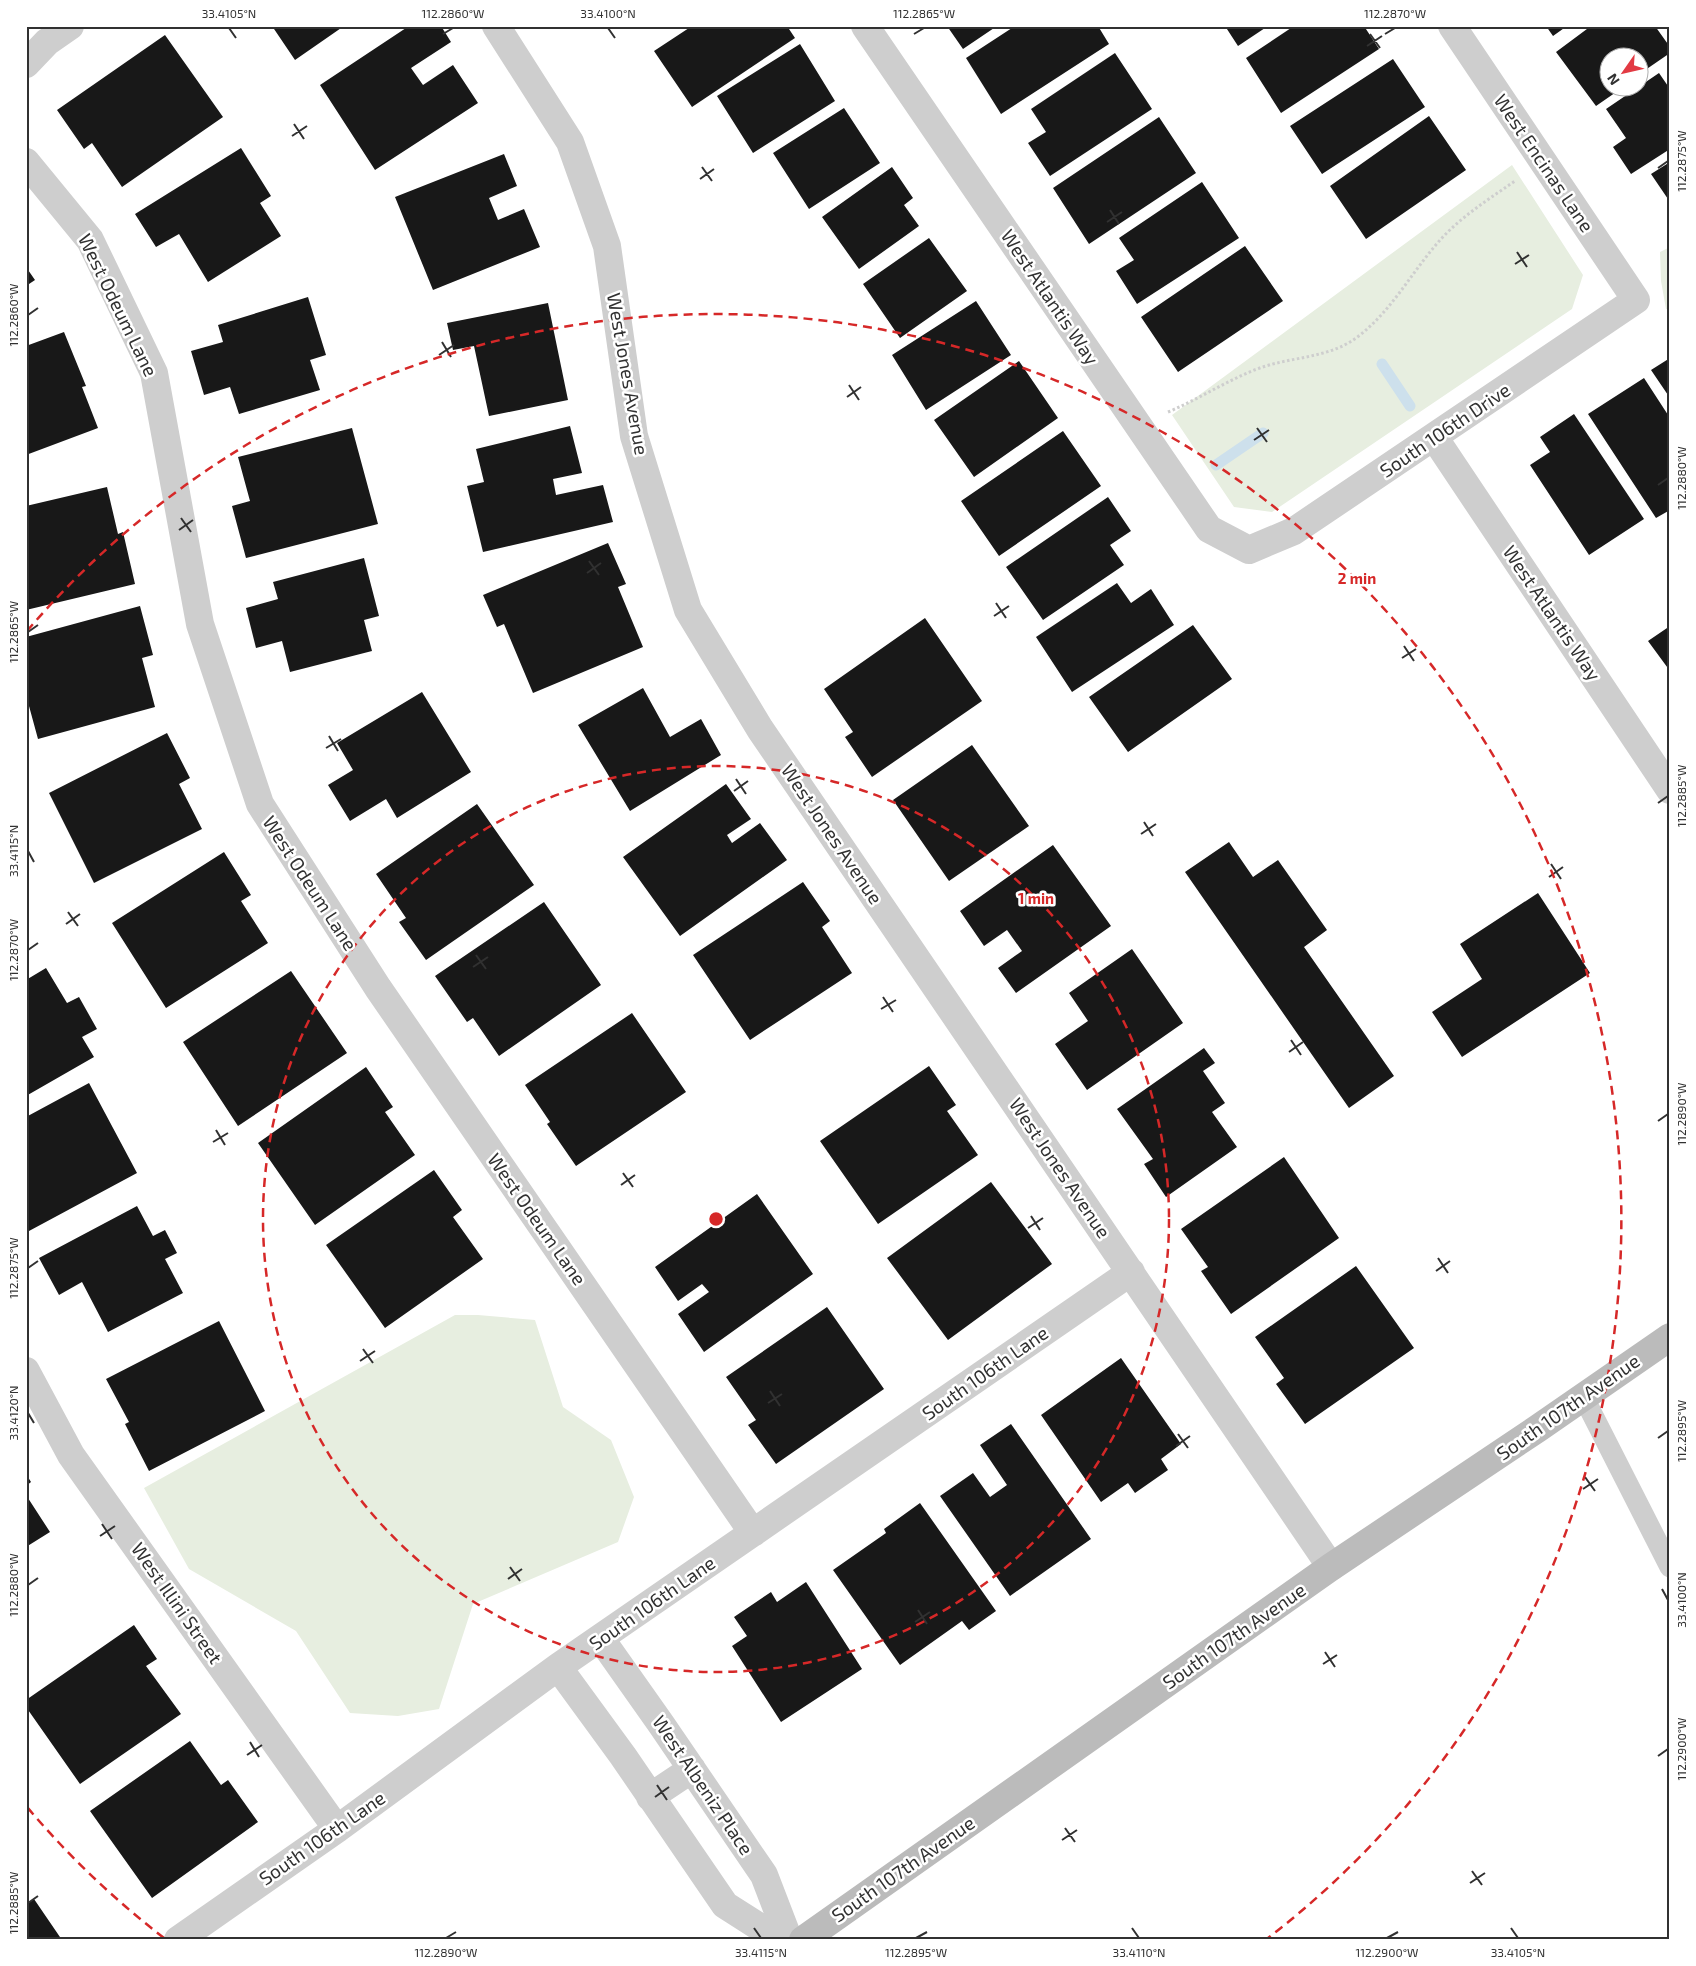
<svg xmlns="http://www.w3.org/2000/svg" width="1696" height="1966" font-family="'Exo 2',sans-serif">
<rect width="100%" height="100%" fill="#fff"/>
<path fill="#e7eee0" d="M1512,165l71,110 -11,34 -300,203 -38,-5 -62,-92z
M1670,247v63l-4,-1 -5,-28 -1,-29z
M455,1315h23l57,5 28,87 48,33 23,57 -16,45 -145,62 -34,105 -41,7 -48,-3 -54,-82 -107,-62 -45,-81z"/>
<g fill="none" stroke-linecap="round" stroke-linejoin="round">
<path stroke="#cde0ec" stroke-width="11" d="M1382,364l28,42
M1216,465l47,-32"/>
</g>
<path fill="#181818" d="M272,26h72l-49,34z
M409,26h32l10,16 -40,26 12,17 30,-20 25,38 -103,67 -55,-85z
M692,26h95l8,12 -103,69 -38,-56z
M947,26h50l-34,23z
M1015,26h83l11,18 -108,70 -35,-56z
M1225,26h43l-30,20z
M1294,26h70l15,23 -98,64 -35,-55z
M1546,26h21l-14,10z
M1591,26h64l15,21v6l-32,22v-17h-30v30h14l-26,18 -40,-54z
M165,35l58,82 -101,70 -30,-44 -8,6 -27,-39z
M800,44l35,57 -82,52 -36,-57z
M1115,53l37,56 -102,67 -22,-33 18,-11 -15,-23z
M1393,59l32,48 -103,67 -32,-48z
M1659,73l11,16v60l-39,25 -18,-27 13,-9 -20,-29z
M844,108l36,55 -71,46 -36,-56z
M1429,116l37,54 -100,69 -36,-53z
M1159,117l37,56 -107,71 -36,-56z
M241,148l30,48 -11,7 21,33 -73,46 -29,-48 -23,13 -21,-33z
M504,154l13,32 -28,12 9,22 26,-11 16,38 -107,43 -38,-93z
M1670,162v40l-19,-28z
M892,167l21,31 -9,7 15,21 -60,43 -37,-52z
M1202,182l37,56 -102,66 -21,-33 18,-11 -15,-22z
M929,238l38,53 -67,47 -37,-54z
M1245,246l38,55 -105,71 -37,-55z
M26,267l9,13 -9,6z
M308,297l18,58 -16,5 10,30 -81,24 -9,-27 -26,8 -13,-44 32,-9 -5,-17z
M976,301l35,54 -85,55 -34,-55z
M548,303l20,97 -79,16 -15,-70 -21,4 -6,-27z
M64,332l22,54 -4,1 16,41 -72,27v-109z
M1670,358v40l-19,-28z
M1019,361l39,57 -84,59 -40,-57z
M1644,378l26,40v92l-14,8 -68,-104z
M1574,414l70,105 -55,36 -59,-90 20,-13 -10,-15z
M570,426l12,47 -29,6 3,16 47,-10 10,37 -130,30 -16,-66 17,-4 -8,-33z
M352,428l26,96 -132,34 -14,-52 18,-5 -12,-44z
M1063,431l38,55 -102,70 -38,-55z
M107,487l11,47 5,-2 12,52 -109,26v-104z
M1108,497l23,34 -21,14 14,20 -81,55 -37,-53z
M608,543l18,41 -8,3 25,60 -110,46 -29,-69 -7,3 -14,-32z
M364,558l15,58 -15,4 8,31 -82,21 -8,-31 -26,7 -10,-40 32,-9 -5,-17z
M1117,583l14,20 20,-14 23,36 -102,67 -36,-55z
M140,606l13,49 -11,3 13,49 -117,32 -12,-44v-58z
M925,618l57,83 -110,76 -27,-40 8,-5 -29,-43z
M1193,625l39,54 -104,73 -39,-55z
M1670,626v45l-22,-30z
M643,688l27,49 31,-18 20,36 -91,56 -52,-86z
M422,692l49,80 -74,46 -11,-19 -36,22 -22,-36 25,-15 -16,-27z
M167,733l23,45 -11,6 23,45 -108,54 -45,-90z
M972,745l57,81 -80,55 -56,-81z
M726,784l25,35 -24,16 5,8 28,-20 27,37 -107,76 -57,-79z
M477,804l57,81 -108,75 -27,-38 7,-4 -30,-44z
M1229,842l24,35 25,-17 49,70 -23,17 90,129 -45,32 -164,-236z
M1053,845l58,81 -95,67 -18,-25 24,-17 -15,-21 -23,16 -24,-35z
M224,852l27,43 -10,6 27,42 -102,65 -54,-85z
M803,882l27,39 -8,6 30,46 -102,67 -57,-85z
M1538,893l52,80 -128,84 -30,-45 50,-33 -22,-35z
M544,902l57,83 -102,71 -26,-38 -6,4 -32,-46z
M1132,949l51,74 -96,67 -32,-46 33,-23 -19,-28z
M46,968l21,35 12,-6 18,32 -15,8 12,20 -68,39v-116z
M291,971l56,82 -109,73 -55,-84z
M632,1013l54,79 -110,74 -29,-42 3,-2 -25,-37z
M1204,1048l11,15 -12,8 22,32 -13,9 25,35 -71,50 -22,-33 9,-5 -36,-50z
M929,1066l27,39 -9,6 31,44 -100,69 -58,-83z
M366,1067l27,40 -8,5 30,43 -100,70 -57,-82z
M89,1083l48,90 -108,58 -3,-5v-109z
M1284,1157l55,81 -108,76 -30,-43 7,-4 -27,-38z
M434,1170l28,40 -9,7 30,42 -98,69 -59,-83z
M991,1182l61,82 -104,76 -61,-82z
M757,1194l56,80 -109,78 -26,-38 31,-22 -7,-8 -24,17 -23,-34z
M137,1206l16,30 12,-6 12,23 -12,6 18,34 -75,39 -26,-50 -23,13 -20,-37z
M1356,1266l58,82 -109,76 -29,-40 8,-6 -29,-41z
M827,1307l57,82 -108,75 -28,-39 8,-5 -30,-43z
M219,1321l46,90 -116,60 -24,-47 4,-2 -23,-43z
M1121,1358l60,86 -20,15 7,11 -33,23 -7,-10 -27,19 -60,-87z
M1011,1424l80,115 -81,57 -70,-100 33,-23 17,24 17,-12 -27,-40z
M26,1474l5,8 -5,4z
M26,1495l24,37 -24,15z
M920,1503l76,108 -27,19 -7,-9 -62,44 -67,-95 53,-37 -2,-4z
M806,1582l56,87 -81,53 -49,-76 15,-10 -13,-19 37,-25 6,10z
M134,1625l23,34 -11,7 35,48 -101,70 -54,-77v-7z
M190,1741l31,44 7,-5 30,42 -106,76 -62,-87z
M34,1899l28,41h-36v-35z"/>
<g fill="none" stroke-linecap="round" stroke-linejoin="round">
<path stroke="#cecece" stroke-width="3" stroke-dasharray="2.5 2.5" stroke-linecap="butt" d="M1168,412c31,-13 58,-31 89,-43 34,-13 74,-10 103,-34 33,-26 53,-65 81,-96 21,-23 48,-40 74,-58"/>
<path stroke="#cecece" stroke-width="21" d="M1583,1396l87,171"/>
<path stroke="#cecece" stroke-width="28" d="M496,26l74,116 37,104 27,190 54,174 72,119 571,838
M865,26l344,503 40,21 45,-19 342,-231 -184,-274
M26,64l21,-22 23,-16
M26,162l64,78 64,133 46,251 60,180 118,184 375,545
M1434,437l236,353
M26,1371l45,84 266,374
M601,1639l60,85 103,151 25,65
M558,1667l65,89 102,149 55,35
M650,1797l42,-28
M178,1940l159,-111 221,-162 573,-395"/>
<path stroke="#bbb" stroke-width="28" d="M803,1940l528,-373 206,-138 133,-92"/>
</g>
<path fill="none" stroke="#313131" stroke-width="2" d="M229,28l7,10M608,28l7,10M443,34l10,-6M914,34l10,-6M1370,34l10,14M1385,34l10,-6M1367,46l15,-10M294,124l10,15M292,136l15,-10M702,167l10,14M1658,168l10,-7M700,179l14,-10M1110,210l9,14M1107,222l15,-10M1517,252l10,15M1515,264l14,-9M28,315l10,-7M442,342l9,15M439,355l15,-10M849,385l10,15M847,397l14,-10M1257,428l10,14M1254,440l15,-10M1658,485l10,-7M181,518l10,14M179,530l14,-10M589,561l10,14M587,573l14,-10M996,603l10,15M994,616l15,-10M28,632l10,-7M1404,646l10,15M1402,658l14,-9M329,736l9,15M326,748l15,-9M736,779l10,15M734,791l14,-10M1658,803l10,-7M1144,822l9,14M1141,834l15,-10M28,851l6,11M1551,864l10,15M1549,877l14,-10M68,912l10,14M66,924l14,-10M28,950l10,-7M476,955l10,14M473,967l15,-10M883,997l10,15M881,1009l15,-9M1291,1040l10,15M1289,1052l14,-10M1658,1121l10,-7M216,1130l9,15M213,1142l15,-9M623,1173l10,14M621,1185l14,-10M1031,1216l9,14M1028,1228l15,-10M1438,1258l10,15M28,1268l10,-7M1436,1271l14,-10M363,1349l10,14M360,1361l15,-10M770,1391l10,15M768,1403l14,-9M28,1413l6,10M1178,1434l10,14M1658,1438l10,-7M1176,1446l14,-10M1585,1477l10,14M1583,1489l15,-10M102,1524l10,15M100,1536l15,-10M510,1567l10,14M508,1579l14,-10M28,1585l10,-7M1662,1589l6,11M918,1610l9,14M915,1622l15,-10M1325,1652l10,15M1323,1664l14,-9M250,1742l9,15M247,1755l15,-10M1658,1756l10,-7M657,1785l10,15M655,1797l14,-10M1065,1828l10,14M1062,1840l15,-10M1472,1871l10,14M1470,1883l15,-10M28,1903l10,-7M754,1928l7,10M1132,1928l7,10M1511,1928l7,10M446,1938l10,-6M916,1938l11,-6M1387,1938l11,-6"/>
<g fill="none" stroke="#d62828" stroke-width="2.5" stroke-dasharray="9 6">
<circle cx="716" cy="1219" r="453"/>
<path d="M164 1938A906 906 0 0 1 27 1807M27 631A906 906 0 1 1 1268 1938"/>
</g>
<g text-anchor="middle" stroke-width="5" stroke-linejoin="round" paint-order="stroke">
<g font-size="19" fill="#313131" stroke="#fff">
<text transform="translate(1544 163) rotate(56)" y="7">West Encinas Lane</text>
<text transform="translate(1050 297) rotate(56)" y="7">West Atlantis Way</text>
<text transform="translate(118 305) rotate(64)" y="7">West Odeum Lane</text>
<text transform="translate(628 374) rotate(80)" y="7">West Jones Avenue</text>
<text transform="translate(1445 430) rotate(-34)" y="7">South 106th Drive</text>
<text transform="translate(1552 613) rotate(56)" y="7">West Atlantis Way</text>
<text transform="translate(832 834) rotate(56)" y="7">West Jones Avenue</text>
<text transform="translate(310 883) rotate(57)" y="7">West Odeum Lane</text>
<text transform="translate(1060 1168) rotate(56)" y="7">West Jones Avenue</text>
<text transform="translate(537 1219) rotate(55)" y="7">West Odeum Lane</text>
<text transform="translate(985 1373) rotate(-35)" y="7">South 106th Lane</text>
<text transform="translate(1568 1407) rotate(-35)" y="7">South 107th Avenue</text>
<text transform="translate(177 1603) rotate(55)" y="7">West Illini Street</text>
<text transform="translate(652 1603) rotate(-35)" y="7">South 106th Lane</text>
<text transform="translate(1234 1636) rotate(-35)" y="7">South 107th Avenue</text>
<text transform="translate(703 1785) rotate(56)" y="7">West Albeniz Place</text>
<text transform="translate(322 1838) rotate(-35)" y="7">South 106th Lane</text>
<text transform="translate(903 1869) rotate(-35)" y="7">South 107th Avenue</text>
</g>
</g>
<circle cx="716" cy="1219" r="8" fill="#d62828" stroke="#fff" stroke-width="2.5"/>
<g font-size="15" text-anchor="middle" font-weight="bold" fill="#d62828" stroke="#fff" stroke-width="5" stroke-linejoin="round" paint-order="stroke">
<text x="1357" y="584">2 min</text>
<text x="1036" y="904">1 min</text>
</g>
<rect width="1696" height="1966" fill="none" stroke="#ffffff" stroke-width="55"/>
<g transform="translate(1624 72) rotate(236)"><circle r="24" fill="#ffffff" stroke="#adadad"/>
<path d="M0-4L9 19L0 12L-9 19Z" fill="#e23a43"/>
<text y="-8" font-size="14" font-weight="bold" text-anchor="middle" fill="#313131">N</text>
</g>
<rect x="28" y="28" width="1640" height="1910" fill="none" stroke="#313131" stroke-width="2"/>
<g font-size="12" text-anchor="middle" fill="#313131">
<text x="229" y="18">33.4105°N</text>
<text x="453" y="18">112.2860°W</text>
<text x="608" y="18">33.4100°N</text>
<text x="924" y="18">112.2865°W</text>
<text x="1395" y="18">112.2870°W</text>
<text transform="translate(1682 161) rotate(-90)" y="4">112.2875°W</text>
<text transform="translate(14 315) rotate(-90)" y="4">112.2860°W</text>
<text transform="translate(1682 478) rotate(-90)" y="4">112.2880°W</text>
<text transform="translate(14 632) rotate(-90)" y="4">112.2865°W</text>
<text transform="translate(1682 796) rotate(-90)" y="4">112.2885°W</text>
<text transform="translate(14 851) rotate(-90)" y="4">33.4115°N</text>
<text transform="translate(14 950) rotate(-90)" y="4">112.2870°W</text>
<text transform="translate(1682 1114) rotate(-90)" y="4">112.2890°W</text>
<text transform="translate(14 1268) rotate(-90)" y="4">112.2875°W</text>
<text transform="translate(14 1413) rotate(-90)" y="4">33.4120°N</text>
<text transform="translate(1682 1431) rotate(-90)" y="4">112.2895°W</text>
<text transform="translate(14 1585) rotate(-90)" y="4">112.2880°W</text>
<text transform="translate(1682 1600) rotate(-90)" y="4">33.4100°N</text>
<text transform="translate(1682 1749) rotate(-90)" y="4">112.2900°W</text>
<text transform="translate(14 1903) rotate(-90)" y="4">112.2885°W</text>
<text x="446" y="1957">112.2890°W</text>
<text x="761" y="1957">33.4115°N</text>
<text x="916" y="1957">112.2895°W</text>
<text x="1139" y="1957">33.4110°N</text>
<text x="1387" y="1957">112.2900°W</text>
<text x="1518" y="1957">33.4105°N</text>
</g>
</svg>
